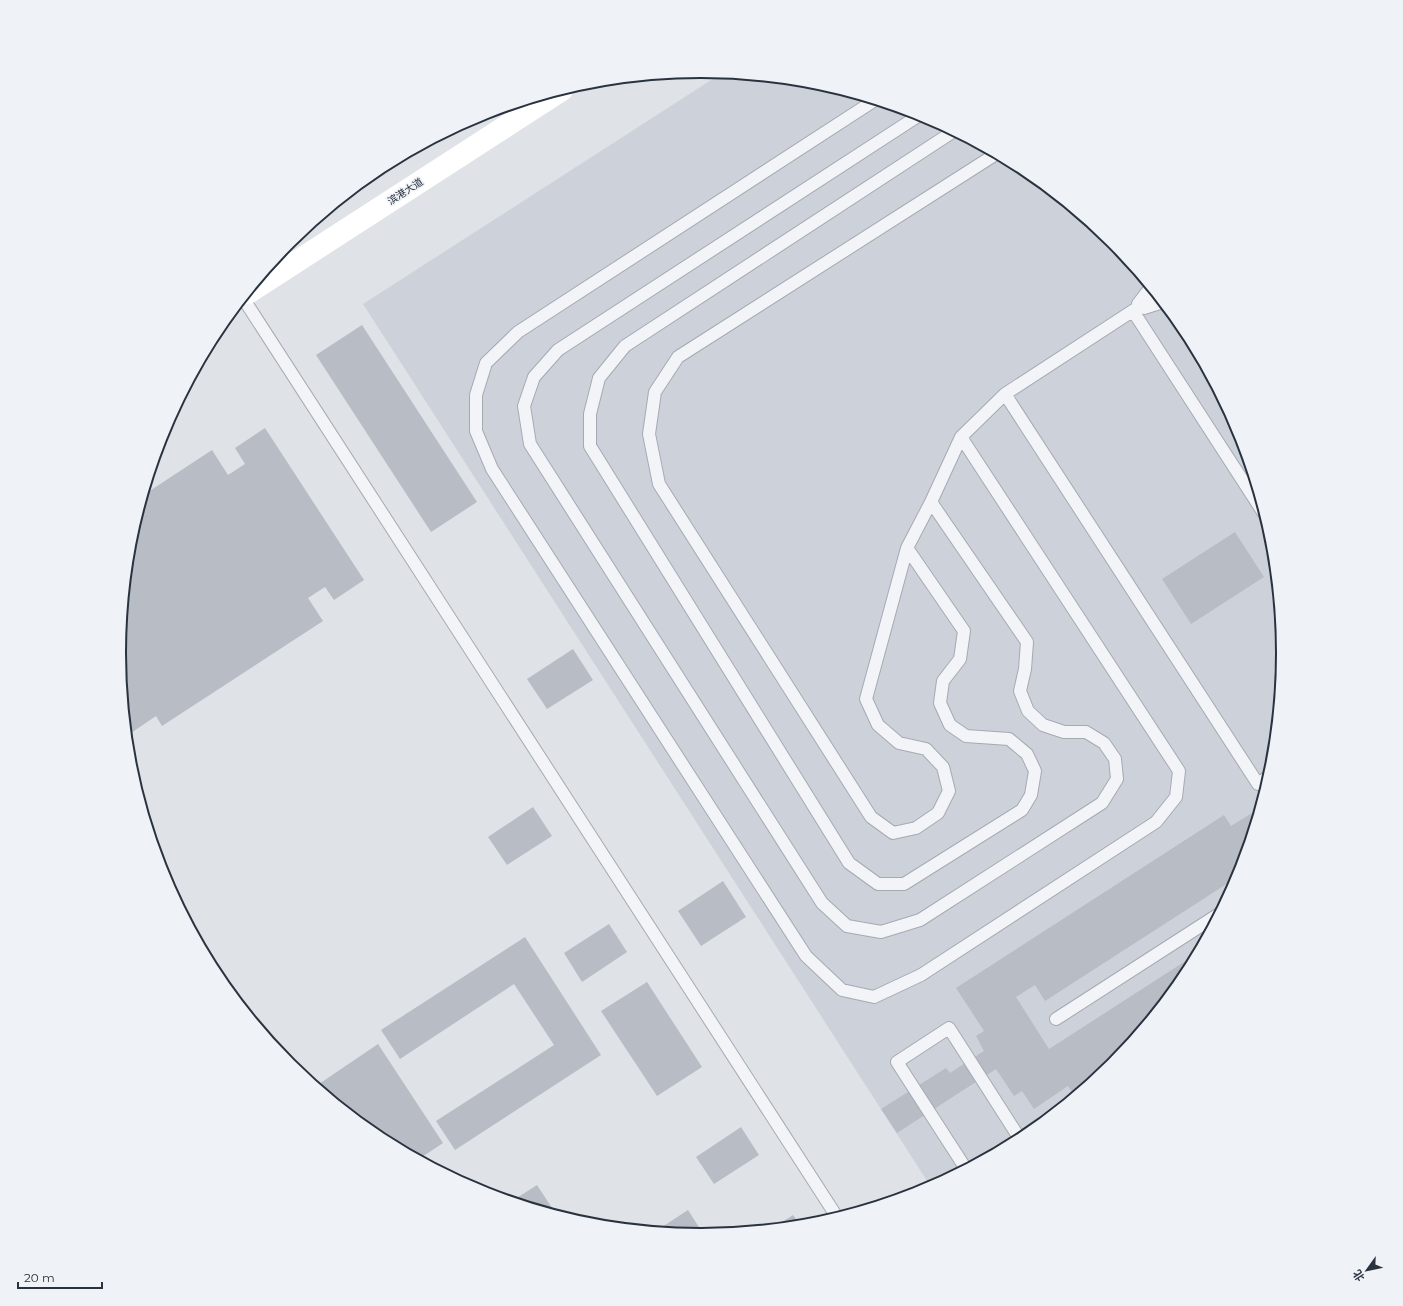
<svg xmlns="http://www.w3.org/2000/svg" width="1403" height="1306" font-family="Montserrat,'Noto Sans SC',sans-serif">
<rect width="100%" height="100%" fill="#dfe3e8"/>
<path fill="#cdd2da" d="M722,73l93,9 109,33 101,54 88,73 73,88 53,100 33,110 11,113 -11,114 -33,109 -54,101 -72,88 -88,72 -94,50 -568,-883z"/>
<path fill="#b7bcc5" d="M362,325l115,177 -46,30 -115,-177z
M265,428l99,152 -30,20 -9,-13 -17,11 15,23 -161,105 -6,-10 -28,19 -8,-82 11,-114 14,-45 67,-44 16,25 17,-11 -10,-16z
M1235,532l29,45 -73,47 -29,-45z
M573,649l20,31 -46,29 -20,-30z
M533,807l19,29 -45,29 -19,-28z
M1260,808l-21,68 -194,125 -10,-16 -19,12 33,52 149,-96 -13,24 -72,88 -38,31 -7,-10 -34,23 -12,-18 -8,5 -18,-27 -99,64 -16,-24 65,-41 4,5 34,-22 -8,-15 8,-5 -28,-43 268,-173 7,11z
M723,881l23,36 -45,29 -23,-35z
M609,924l18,28 -45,30 -18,-29z
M525,937l76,118 -146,95 -19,-29 118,-76 -40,-61 -114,75 -19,-29z
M647,982l55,85 -45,29 -56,-85z
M378,1044l65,99 -24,16 -41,-22 -62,-51z
M741,1127l18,28 -45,29 -18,-27z
M537,1185l19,29 -44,-13z
M688,1210l16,25 -48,-4z
M793,1215l7,10 -27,3z"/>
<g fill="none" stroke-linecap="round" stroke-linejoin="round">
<defs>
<path id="service" d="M875,100l-357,232 -32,31 -10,32v36l16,38 314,487 36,34 32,7 47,-22 235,-153 20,-25 3,-26 -218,-334
M921,114l-363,236 -24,27 -10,29 6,38 292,459 25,23 34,6 39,-12 182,-117 15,-24 -2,-20 -11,-16 -18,-11h-22l-21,-7 -15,-14 -8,-20 5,-22 2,-27 -96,-140 30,-65 44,-43
M1157,295l-152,99 253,390 11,-8
M243,298l594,919
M1138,304l13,-17
M1144,308l19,-6
M1133,311l132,204
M931,502l-24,46 57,83 -4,28 -17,22 -3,22 10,22 16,11 43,3 18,15 8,17 -4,24 -9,15 -118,74h-26l-29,-21 -259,-417v-32l9,-36 26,-32 329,-215
M907,548l-41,151 12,26 21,18 27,6 17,18 6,24 -11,22 -22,15 -23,5 -22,-16 -212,-333 -10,-50 6,-42 23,-35 318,-203
M1056,1019l163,-105
M966,1169l-69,-107 52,-34 71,111"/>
</defs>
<use href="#service" stroke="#a5aab2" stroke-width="14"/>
<use href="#service" stroke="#f2f4f7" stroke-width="12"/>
<path stroke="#fff" stroke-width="22" d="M248,293l314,-203"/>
</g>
<g text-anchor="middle" stroke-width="3" stroke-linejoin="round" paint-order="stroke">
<g font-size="10" fill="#29323f" stroke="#eff2f6">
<text transform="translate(405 191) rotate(-33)" y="4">滨港大道</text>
</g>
</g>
<path d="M0 0H1403V1306H0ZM126 653a575 575 0 1 1 1150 0a575 575 0 1 1-1150 0Z" fill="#eff2f6" fill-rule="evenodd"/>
<path fill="none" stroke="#29323f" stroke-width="2" d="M126 653a575 575 0 1 1 1150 0a575 575 0 1 1-1150 0Z"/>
<g transform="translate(1367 1270) rotate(237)" stroke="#eff2f6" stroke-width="3" paint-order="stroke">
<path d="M0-3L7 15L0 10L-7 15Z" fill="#29323f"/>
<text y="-6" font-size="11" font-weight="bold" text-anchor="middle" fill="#29323f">北</text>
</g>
<path d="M18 1282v6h84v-6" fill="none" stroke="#29323f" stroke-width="2"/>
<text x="24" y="1282" font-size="12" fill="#29323f" stroke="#eff2f6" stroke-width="3" paint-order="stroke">20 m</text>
</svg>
